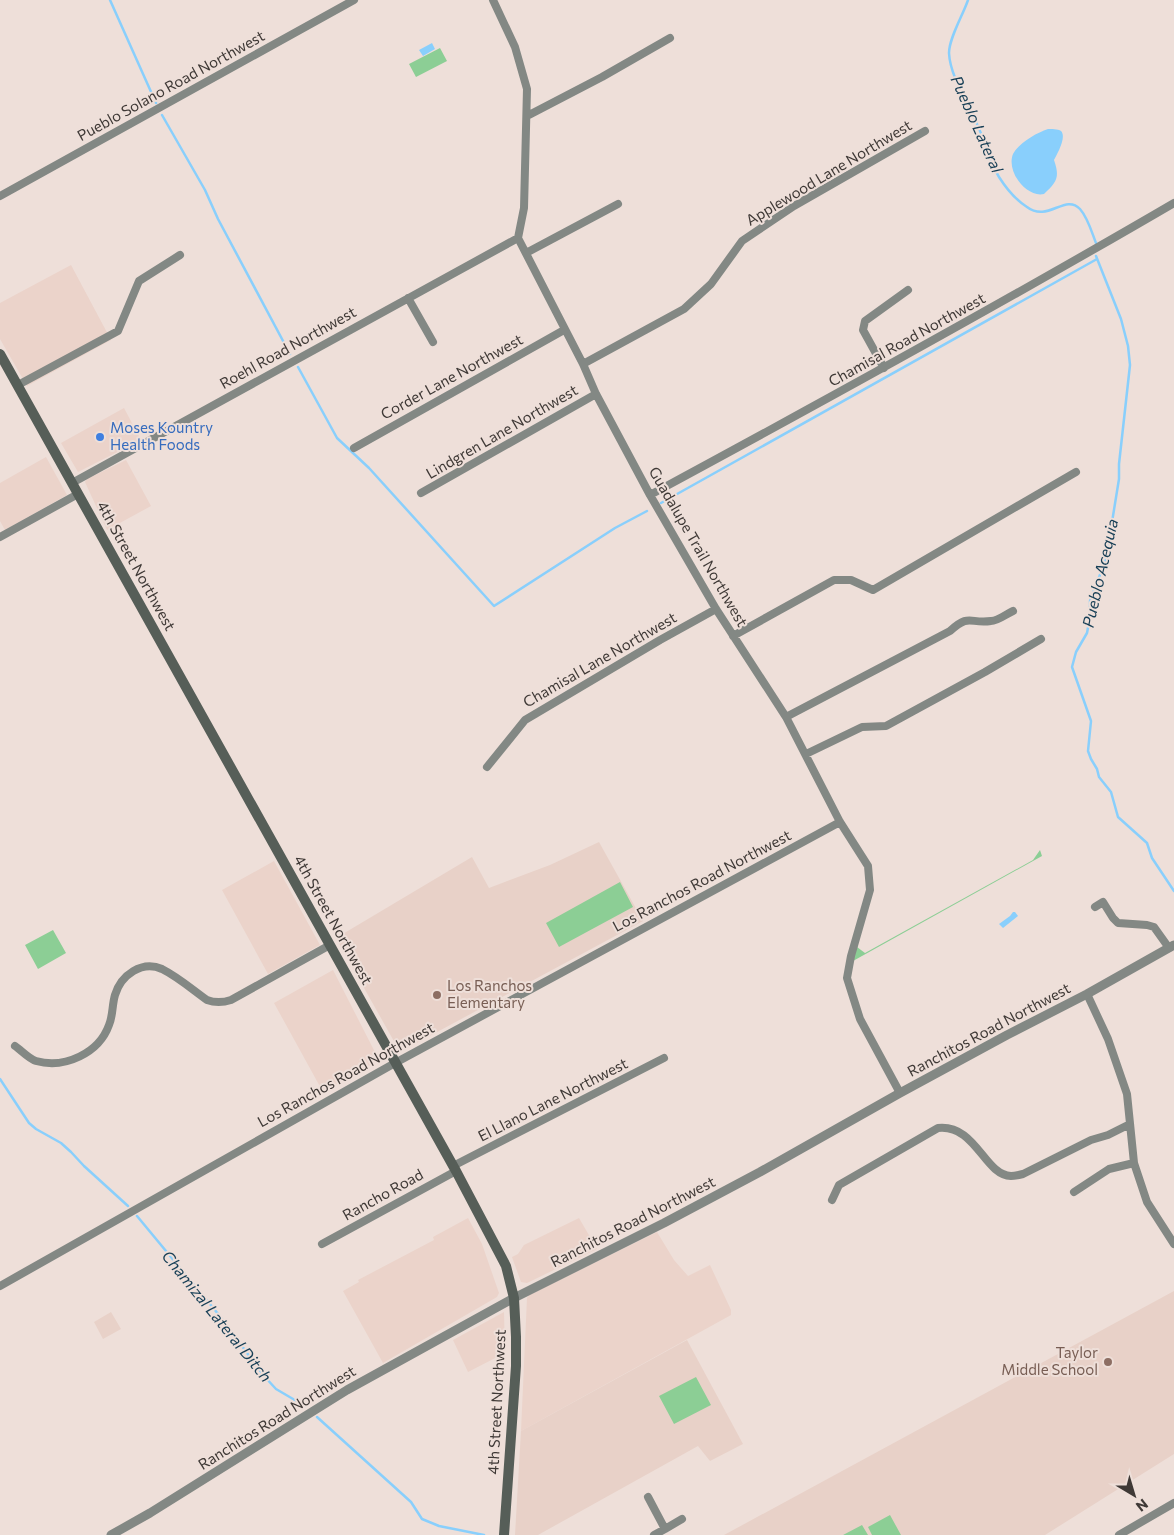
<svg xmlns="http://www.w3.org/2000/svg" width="1174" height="1535" font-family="Commissioner,sans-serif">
<rect width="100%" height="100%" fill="#eedfd9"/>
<path fill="#ebd3ca" d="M71,265l40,75 -84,46 -27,-47v-36z
M124,408l17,32 -63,32 -17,-29z
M46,457l21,38 -62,35 -5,-9v-38z
M126,460l25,46 -44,24 -22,-48 2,-3z
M274,861l46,84 -52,29 -46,-84z
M333,970l46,90 -56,32 -49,-89z
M468,1218l14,26 17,49 -2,4 -114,66 -40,-72 16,-9 -1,-2 76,-40 -1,-3z
M579,1218l18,31 -70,34 -6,-1 -9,-25 6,-3 6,-9z
M657,1232l17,28 14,16 22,-11 21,45v5l-210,116 6,-133 2,-3z
M504,1312l1,41 -37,19 -15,-32z"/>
<path fill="#e8d1c8" d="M599,842l44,79 -243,131 -64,-114 136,-81 17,31 61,-23z
M1174,1291v163l-129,81h-321z
M111,1312l10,17 -18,10 -9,-17z
M687,1340l56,104 -33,17 -12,-15 -160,89h-23l6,-104z"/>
<path fill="#8cce95" d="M440,48l7,13 -31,16 -7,-13z
M1040,850l2,6 -189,105 4,-14 8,6 168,-93z
M620,882l13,25 -74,40 -13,-24z
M53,930l13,23 -28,16 -13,-24z
M696,1377l15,28 -37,19 -15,-28z
M890,1515l11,20h-29l-4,-8z
M862,1525l6,10h-25z"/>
<path fill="#89cffc" d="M432,43l3,6 -12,7 -4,-6z
M1048,129c3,0 10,0 13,2 6,6 -4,23 -7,29 6,17 3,22 -10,34 -18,4 -38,-23 -31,-40 6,-11 23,-21 35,-25z
M1013,912h2l3,4 -15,12 -4,-4 11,-8z"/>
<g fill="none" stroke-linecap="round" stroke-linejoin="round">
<path stroke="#89cffc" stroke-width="2.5" d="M110,0l46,103
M968,0c-5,15 -19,38 -19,53 1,23 19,50 28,71 8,17 12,37 22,53 7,11 17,23 28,30 21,16 38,-14 53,2 8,9 12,24 16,34
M162,115l43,75 13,29 72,135
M1096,256l25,63 7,27 2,19 -11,99v15l-13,80 -16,42v16l-3,16 -11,19 -4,15 19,54 -3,30 3,8 6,10 2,8 12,15 7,25 29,26 5,15 22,33
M298,367l39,71 32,30 125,138 121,-78 32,-17
M661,503l436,-244
M0,1079l29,44 7,6 25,14 10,9 13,14 44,40
M137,1216l82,99 45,61 12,13 29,17
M317,1417l94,85 11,17 17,7 45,9"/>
<path stroke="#838884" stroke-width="8" d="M493,0l22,47 12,42 -3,119 -6,30 65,126 13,30 54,101 66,114 70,108 54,105 28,44 2,24 -19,66 -4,22 13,41 40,74
M527,116l75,-39 68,-39
M0,196l354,-196
M526,253l92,-49
M408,298l25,44
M583,364l101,-55 27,-25 31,-43 52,-35 131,-75
M884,368l-21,-38 2,-9 43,-31
M18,385l100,-54 21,-50 41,-26
M354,448l210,-118
M72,483l446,-245
M421,493l175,-99
M650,495c176,-95 351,-191 524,-292
M0,537l78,-43
M733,636l101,-56h17l22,10 203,-118
M786,717l164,-86c20,-18 19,-7 41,-10 7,0 15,-7 22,-10
M806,754l56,-27 24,-1 99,-54 56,-33
M487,767l38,-47 135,-80 56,-31
M1095,907l8,-5 10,16 5,5 29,2 7,2 15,21
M1087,994l21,45 19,55 7,69 13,39 27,42
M15,1046c6,4 14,13 21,15 29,8 63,-8 73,-36 4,-9 3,-20 6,-30 6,-20 27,-35 47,-26 16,8 31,21 45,31 8,3 15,3 24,0l99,-55
M453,1166l211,-108
M1074,1192l35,-23 25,-6
M832,1200l7,-15 99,-57c38,-4 46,47 73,48 4,0 8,-1 12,-2l68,-34 17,-5 22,-11
M322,1244l134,-73
M0,1286l395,-223 445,-241
M648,1497l17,32 -11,6
M665,1529l17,-10
M1119,1535l55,-32"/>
<path stroke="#838884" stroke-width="9" d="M111,1535l39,-22 197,-123 167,-92 150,-75 96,-51 140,-79 107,-58 80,-41 87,-49"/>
<path stroke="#565e58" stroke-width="10" d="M0,354l456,817 50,95 8,32 2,39v29l-12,169"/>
</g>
<circle fill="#3f7fe0" stroke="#eedfd9" stroke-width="2" cx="100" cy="437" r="5"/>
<g fill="#8d6e63" stroke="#eedfd9" stroke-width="2">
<circle cx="437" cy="995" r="5"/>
<circle cx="1108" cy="1362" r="5"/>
</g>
<g text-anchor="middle" stroke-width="4" stroke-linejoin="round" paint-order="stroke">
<g font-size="15" fill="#3f3936" stroke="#eedfd9">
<text transform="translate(171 86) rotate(-29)" y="5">Pueblo Solano Road Northwest</text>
<text transform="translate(829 173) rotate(-31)" y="5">Applewood Lane Northwest</text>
<text transform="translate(907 340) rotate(-29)" y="5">Chamisal Road Northwest</text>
<text transform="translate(288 348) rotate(-29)" y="5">Roehl Road Northwest</text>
<text transform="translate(452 377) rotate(-29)" y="5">Corder Lane Northwest</text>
<text transform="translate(502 432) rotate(-30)" y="5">Lindgren Lane Northwest</text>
<text transform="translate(698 547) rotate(60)" y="5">Guadalupe Trail Northwest</text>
<text transform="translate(136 566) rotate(61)" y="5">4th Street Northwest</text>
<text transform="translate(600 660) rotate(-30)" y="5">Chamisal Lane Northwest</text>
<text transform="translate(702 881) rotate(-28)" y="5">Los Ranchos Road Northwest</text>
<text transform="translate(333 920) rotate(61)" y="5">4th Street Northwest</text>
<text transform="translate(989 1030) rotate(-28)" y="5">Ranchitos Road Northwest</text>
<text transform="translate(346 1075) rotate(-29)" y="5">Los Ranchos Road Northwest</text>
<text transform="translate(553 1100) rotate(-27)" y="5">El Llano Lane Northwest</text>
<text transform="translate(383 1195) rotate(-29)" y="5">Rancho Road</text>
<text transform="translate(633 1222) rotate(-27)" y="5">Ranchitos Road Northwest</text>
<text transform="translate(497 1402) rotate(-87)" y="5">4th Street Northwest</text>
<text transform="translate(277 1418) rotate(-32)" y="5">Ranchitos Road Northwest</text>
</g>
<g font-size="15" fill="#366cbe" stroke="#eedfd9" text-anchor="start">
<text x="110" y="433">Moses Kountry<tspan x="110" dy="17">Health Foods</tspan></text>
</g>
<g font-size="15" fill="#785e54" stroke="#eedfd9" text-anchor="start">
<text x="447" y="991">Los Ranchos<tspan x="447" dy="17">Elementary</tspan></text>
<text x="1098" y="1358" text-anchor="end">Taylor<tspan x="1098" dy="17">Middle School</tspan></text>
</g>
<g font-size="16" font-style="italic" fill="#163e55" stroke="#eedfd9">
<text transform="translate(977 124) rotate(66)" y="6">Pueblo Lateral</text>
<text transform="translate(1100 573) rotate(-77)" y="6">Pueblo Acequia</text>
<text transform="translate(217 1316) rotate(51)" y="6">Chamizal Lateral Ditch</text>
</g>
</g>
<g transform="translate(1134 1495) rotate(142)" stroke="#eedfd9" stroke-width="4" paint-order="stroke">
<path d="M0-4L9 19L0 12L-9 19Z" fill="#3f3936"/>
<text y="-8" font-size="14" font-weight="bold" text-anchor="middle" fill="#3f3936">N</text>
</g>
</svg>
